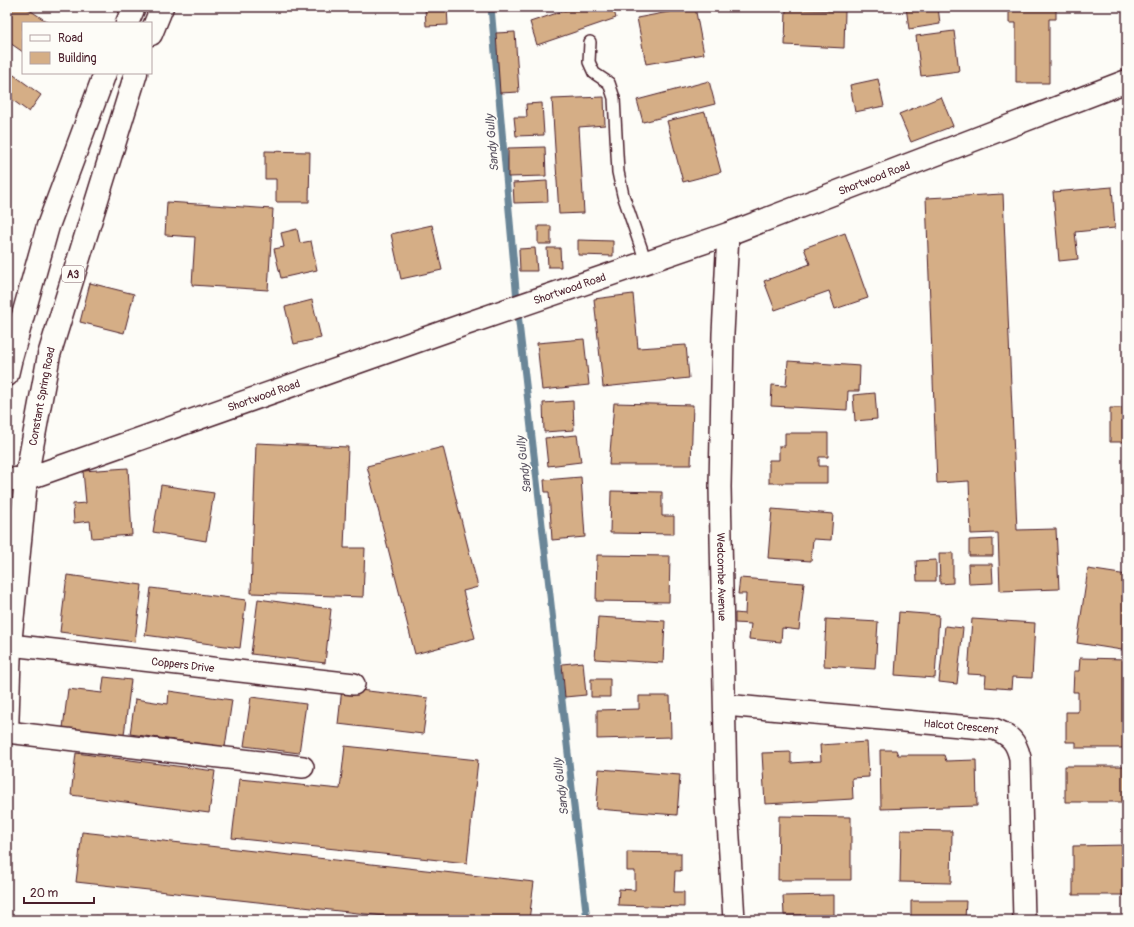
<svg xmlns="http://www.w3.org/2000/svg" width="1134" height="927" font-family="Pangolin,sans-serif">
<rect width="100%" height="100%" fill="#fdfcf7"/>
<filter id="ink" filterUnits="userSpaceOnUse"><feTurbulence type="fractalNoise" baseFrequency=".025" numOctaves="2"/><feDisplacementMap in="SourceGraphic" scale="8" xChannelSelector="R" yChannelSelector="G"/><feConvolveMatrix kernelMatrix="1 2 1 2 8 2 1 2 1" color-interpolation-filters="sRGB"/></filter>
<g filter="url(#ink)">
<g fill="none" stroke-linecap="round" stroke-linejoin="round">
<path stroke="#6a8698" stroke-width="7" d="M491,7l28,316 68,597"/>
</g>
<path fill="#d5ae86" stroke="#4a1f2b" d="M7,7h18l24,16h-26v29l-16,-11z
M425,7h22l1,18 -22,1z
M575,7h38l3,11 -79,27 -7,-23z
M695,7l9,47 -58,10 -9,-46z
M906,7h32l2,17 -31,5z
M1009,7h47v12h-7v64h-33v-60h-7z
M786,9l59,2 -1,37 -59,-3z
M954,31l5,40 -38,5 -5,-40z
M515,32l4,60 -19,1 -4,-60z
M7,70l34,25 -12,17 -22,-16z
M878,79l6,27 -29,6 -5,-27z
M709,81l6,23 -72,18 -6,-22z
M604,97l1,28 -26,2 5,86 -25,1 -7,-115z
M941,97l12,29 -42,16 -12,-28z
M542,103l2,32 -28,1 -2,-19h13l-1,-13z
M705,112l16,60 -38,10 -16,-61z
M545,147l1,29 -38,1v-29z
M265,151l45,1 -1,50h-33v-23h-11z
M547,181l1,21 -34,1 -1,-20z
M1112,187l3,41 -40,4 3,27 -19,2 -6,-69z
M1003,194l14,336 39,-1 3,60 -59,2 -2,-58 -27,1 -2,-53 -32,2 -11,-285z
M167,202l106,7 -5,81 -76,-5 3,-48 -30,-2z
M432,225l10,45 -41,9 -10,-45z
M538,226h13v18h-13z
M297,229l3,14 11,-2 6,29 -36,8 -7,-29 10,-2 -3,-14z
M845,233l23,65 -33,11 -6,-18 -54,19 -11,-29 46,-17 -6,-16z
M578,240l35,1v15l-35,-1z
M535,248l2,23h-17l-1,-22z
M547,248h13l1,19h-13z
M90,283l44,11 -10,39 -44,-11z
M633,294l5,54 48,-3 3,33 -86,9 -9,-88z
M312,300l9,38 -27,6 -9,-37z
M584,339l5,46 -47,5 -5,-47z
M788,361l72,5 -1,25h-11l-1,19 -76,-4 1,-21 14,1z
M875,393l2,26 -22,2 -2,-26z
M573,401l1,29 -30,2 -1,-29z
M614,403l79,2 -2,60h-82z
M1110,408h17v34h-17z
M785,433h43v24h-9v9h8v17h-58v-23h10v-14h6z
M577,435l4,27 -33,4 -3,-28z
M256,443l92,4 -4,101h21l-2,49 -112,-4z
M443,447l35,140 -15,4 12,47 -60,16 -48,-188z
M128,468l4,67 -40,3 -2,-17 -16,2 -1,-19 13,-1 -3,-32z
M581,477l4,60 -33,3 -3,-48h-4l-1,-12z
M161,485l53,8 -8,48 -53,-9z
M611,491l51,1v24h12v18l-64,-1z
M772,509l61,5 -2,26 -18,-1 -2,22 -43,-3z
M993,539v17h-24v-16z
M939,553h14v30l-13,1z
M597,555l73,1 -1,46 -73,-1z
M936,560v21h-19l-1,-20z
M968,564h24l1,19 -24,1z
M1088,569l39,6v38l-5,37 -45,-7z
M67,575l75,10 -7,57 -75,-10z
M740,578l64,5 -5,47 -17,-2 -1,14 -32,-3 2,-15 -16,-1v-10l10,1 1,-20h-8z
M151,588l95,12 -6,48 -95,-13z
M258,599l73,10 -6,54 -74,-9z
M899,612l40,3 -4,63 -40,-3z
M598,617l67,4 -2,42 -68,-4z
M826,619l52,3 -3,47 -51,-3z
M972,619l63,4 -3,55 -20,-1 -1,12 -26,-2 1,-12 -18,-1z
M945,626l18,2 -6,56 -18,-2z
M1080,658l47,1v89h-51v-6h-10v-30h12v-20h-5l1,-21h5z
M583,662l3,33 -21,2 -3,-33z
M104,677l27,3 -7,55 -61,-7 5,-39 34,4z
M591,679h19v18h-19z
M342,688l86,10 -5,36 -85,-10z
M169,691l63,9 -7,47 -95,-13 5,-35 33,5z
M639,696h31l1,41 -74,2v-29l42,-1z
M251,697l55,7 -7,49 -55,-7z
M867,742l2,35 -17,1 1,21 -88,5 -3,-51 29,-1v11l30,-2 -1,-16z
M345,746l133,14 -11,103 -235,-25 7,-59 101,10z
M880,750h16l2,5h46l2,6 30,-1 1,46 -96,3z
M76,753l139,18 -6,42 -138,-18z
M1065,766h62v36h-62z
M599,769l81,6 -3,40 -81,-6z
M779,816l72,1v63h-73z
M901,830l51,1 -1,52 -51,-1z
M82,832l452,50 -5,38h-108l-345,-38z
M1127,845v50h-54v-49z
M627,852l54,1v18h-6l-1,21h10v15l-66,-2 1,-16 16,1v-19h-8z
M834,895v25h-33v-5h-17l-1,-19z
M911,901h55l-1,19h-54z
M95,916l39,4h-40z"/>
<g fill="none" stroke-linecap="round" stroke-linejoin="round">
<defs>
<path id="service" d="M590,42l-1,20 5,11 15,10 5,15 4,74 5,23 23,67"/>
<g id="minor">
<path id="s1" d="M728,234l-5,100 -3,153 6,302 8,131"/>
<path id="s2" d="M10,645l344,39"/>
<path id="s3" d="M725,705l269,24c16,6 22,12 26,29l4,162"/>
<path d="M7,732l296,35"/>
</g>
<g id="secondary">
<path id="s4" d="M7,479h19l437,-154 265,-91 399,-153"/>
</g>
<g id="primary">
<path d="M127,23l7,-16"/>
<path d="M151,34l11,-27"/>
<path d="M7,375l4,-17 37,-132 57,-153"/>
<path id="s5" d="M7,732l3,-87 16,-166 23,-124 87,-282"/>
</g>
</defs>
<use href="#service" stroke="#4a1f2b" stroke-width="14"/>
<use href="#minor" stroke="#4a1f2b" stroke-width="24"/>
<use href="#secondary" stroke="#4a1f2b" stroke-width="25"/>
<use href="#primary" stroke="#4a1f2b" stroke-width="25"/>
<use href="#service" stroke="#fdfcf7" stroke-width="11"/>
<use href="#minor" stroke="#fdfcf7" stroke-width="21"/>
<use href="#secondary" stroke="#fdfcf7" stroke-width="22"/>
<use href="#primary" stroke="#fdfcf7" stroke-width="22"/>
</g>
</g>
<g text-anchor="middle" stroke-width="3" stroke-linejoin="round" paint-order="stroke">
<rect fill="#fdfcf7" stroke="#806168" stroke-width="1" x="62" y="266" width="22" height="16" rx="3"/>
<g font-size="10" font-weight="bold" fill="#4a1f2b">
<text x="73" y="278">A3</text>
</g>
<g font-size="11" fill="#4a1f2b" stroke="#fdfcf7">
<text dy="4" stroke="none"><textPath href="#s4" startOffset="919">Shortwood Road</textPath></text>
<text dy="4" stroke="none"><textPath href="#s4" startOffset="595">Shortwood Road</textPath></text>
<text dy="4" stroke="none"><textPath href="#s4" startOffset="271">Shortwood Road</textPath></text>
<text dy="4" stroke="none"><textPath href="#s5" startOffset="338">Constant Spring Road</textPath></text>
<text dy="4" stroke="none"><textPath href="#s1" startOffset="343">Wedcombe Avenue</textPath></text>
<text dy="4" stroke="none"><textPath href="#s2" startOffset="174">Coppers Drive</textPath></text>
<text dy="4" stroke="none"><textPath href="#s3" startOffset="237">Halcot Crescent</textPath></text>
</g>
<g font-size="12" font-style="italic" fill="#5a5361" stroke="#fdfcf7">
<text transform="translate(492 143) rotate(-95)" y="4">Sandy Gully</text>
<text transform="translate(524 465) rotate(-97)" y="4">Sandy Gully</text>
<text transform="translate(561 787) rotate(-97)" y="4">Sandy Gully</text>
</g>
</g>
<rect width="1134" height="927" fill="none" stroke="#fdfcf7" stroke-width="24"/>
<rect x="12" y="12" width="1110" height="903" fill="none" stroke="#4a1f2b" stroke-width="1.5" filter="url(#ink)"/>
<rect x="22" y="22" width="130" height="52" fill="#fdfcf7" stroke="#b5a4a5"/>
<rect x="30" y="35" width="20" height="6" fill="#fdfcf7" stroke="#b5a4a5"/>
<text x="58" y="42" font-size="12" fill="#4a1f2b">Road</text>
<rect x="30" y="52" width="20" height="12" fill="#d5ae86" stroke="#b5a4a5"/>
<text x="58" y="62" font-size="12" fill="#4a1f2b">Building</text>
<path d="M24 897v6h70v-6" fill="none" stroke="#4a1f2b" stroke-width="2"/>
<text x="30" y="897" font-size="12" fill="#4a1f2b" stroke="#fdfcf7" stroke-width="3" paint-order="stroke">20 m</text>
</svg>
